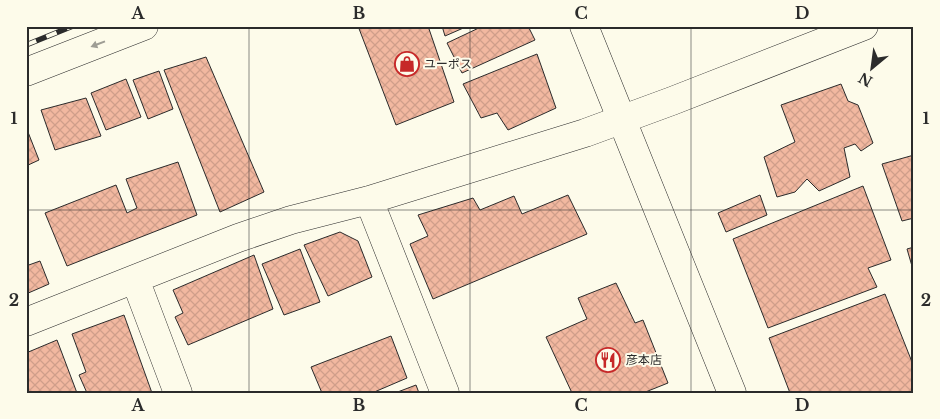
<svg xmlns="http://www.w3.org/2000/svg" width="940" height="419" font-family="'Libre Baskerville','Noto Sans JP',serif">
<defs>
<pattern id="building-cross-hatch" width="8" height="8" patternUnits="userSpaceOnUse" patternTransform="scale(1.25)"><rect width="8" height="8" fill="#f2b8a0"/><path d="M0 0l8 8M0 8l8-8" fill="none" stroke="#d09e8a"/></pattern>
</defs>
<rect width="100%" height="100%" fill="#fdfbea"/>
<path fill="url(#building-cross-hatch)" stroke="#2b2b2b" d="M358,26h70l26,76 -58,23z
M442,26h26l-23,10z
M483,26h45l7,14 -73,33 -15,-30z
M537,54l19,54 -48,22 -11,-17 -16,5 -18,-34z
M206,57l58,135 -44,20 -56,-142z
M159,71l14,38 -25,10 -15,-39z
M126,79l15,38 -35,13 -15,-37z
M841,84l7,17 10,4 15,38 -12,8 -6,-7 -11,4 6,29 -31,14 -12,-12 -12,13 -18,5 -13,-40 31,-15 -14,-37z
M86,98l15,38 -46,14 -14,-40z
M26,127l13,33 -13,6z
M914,155v63l-12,3 -20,-57z
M178,162l19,53 -130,51 -22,-53 71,-28 11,28 10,-5 -11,-29z
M863,186l28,74 -23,8 9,19 -109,41 -35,-89z
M568,195l19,39 -154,65 -23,-55 18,-8 -10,-21 55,-17 7,12 34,-14 8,18z
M760,195l7,20 -41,17 -8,-19z
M340,232l18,9 14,36 -44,19 -24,-51z
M914,247v26l-7,-24z
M300,249l20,53 -36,13 -22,-51z
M254,255l19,54 -85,36 -13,-28 8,-4 -10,-23z
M40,261l9,23 -23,10v-28z
M616,283l19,40 8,-3 25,63 -25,10h-71l-26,-56 41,-18 -9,-21z
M885,294l29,73v23l-7,3h-117l-21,-55z
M124,315l28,78h-65l-8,-18 7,-3 -14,-38z
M391,336l16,42 -35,15h-50l-11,-26z
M57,340l20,53h-51v-40z
M416,385l3,8h-24z"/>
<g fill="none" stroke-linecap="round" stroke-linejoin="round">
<defs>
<path id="street" d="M369,200l76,193
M135,279l43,114
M26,322l212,-84 53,-18 78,-20 216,-67 87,-32 192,-75"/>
<path id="secondary" d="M584,26l148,367"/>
<path id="highway" d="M26,72l118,-46"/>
</defs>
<use href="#street" stroke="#2b2b2b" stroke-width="29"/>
<use href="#secondary" stroke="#2b2b2b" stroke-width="29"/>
<use href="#highway" stroke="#2b2b2b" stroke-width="29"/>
<use href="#street" stroke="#fdfbea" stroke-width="28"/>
<use href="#secondary" stroke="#fdfbea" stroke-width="28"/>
<use href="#highway" stroke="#fdfbea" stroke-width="28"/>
<defs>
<path id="rail" d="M26,27l1,-1
M26,45l47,-19"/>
</defs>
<use href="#rail" stroke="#2b2b2b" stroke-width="5.5"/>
<use href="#rail" stroke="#fdfbea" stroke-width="4" stroke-dasharray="11" stroke-linecap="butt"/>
</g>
<defs><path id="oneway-solid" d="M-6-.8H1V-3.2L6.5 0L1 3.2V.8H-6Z" transform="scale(1.25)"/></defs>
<use fill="#9e9d94" href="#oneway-solid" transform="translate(98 44) rotate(159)"/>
<path fill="none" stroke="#2b2b2b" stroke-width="1" stroke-opacity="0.55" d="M249,26v367M470,26v367M691,26v367M26,210h888"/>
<defs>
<symbol id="shop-ring" viewBox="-11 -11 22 22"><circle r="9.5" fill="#fdfbea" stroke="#c62828" stroke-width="1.5"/><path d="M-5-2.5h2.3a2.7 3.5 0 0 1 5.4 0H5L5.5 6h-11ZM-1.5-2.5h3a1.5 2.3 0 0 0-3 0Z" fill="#c62828"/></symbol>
<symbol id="restaurant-ring" viewBox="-11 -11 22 22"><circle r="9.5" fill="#fdfbea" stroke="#c62828" stroke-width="1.5"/><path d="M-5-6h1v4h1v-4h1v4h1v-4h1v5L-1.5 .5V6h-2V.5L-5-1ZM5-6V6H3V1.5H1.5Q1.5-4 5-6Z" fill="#c62828"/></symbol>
</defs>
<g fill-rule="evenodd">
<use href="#shop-ring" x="393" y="50" width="28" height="28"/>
<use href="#restaurant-ring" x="594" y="346" width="28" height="28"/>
</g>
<g text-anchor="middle" stroke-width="4" stroke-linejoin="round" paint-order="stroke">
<g font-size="12" fill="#2b2b2b" stroke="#fdfbea" text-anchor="start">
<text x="424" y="68">ユーポス</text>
<text x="626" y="364">彦本店</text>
</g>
</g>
<rect width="940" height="419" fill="none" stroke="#fdfbea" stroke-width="55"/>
<g transform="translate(872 68) rotate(209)" stroke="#fdfbea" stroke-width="4" paint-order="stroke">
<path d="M0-4L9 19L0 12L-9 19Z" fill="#2b2b2b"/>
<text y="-8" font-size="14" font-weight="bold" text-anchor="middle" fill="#2b2b2b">N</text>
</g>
<rect x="28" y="28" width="884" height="364" fill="none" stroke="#2b2b2b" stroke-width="2"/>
<g font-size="16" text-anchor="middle" font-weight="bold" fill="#2b2b2b">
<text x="138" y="19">A</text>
<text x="359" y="19">B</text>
<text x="581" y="19">C</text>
<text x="802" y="19">D</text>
<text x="14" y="124">1</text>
<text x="926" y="124">1</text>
<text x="14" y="306">2</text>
<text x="926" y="306">2</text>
<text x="138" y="411">A</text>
<text x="359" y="411">B</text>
<text x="581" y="411">C</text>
<text x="802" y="411">D</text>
</g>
</svg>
